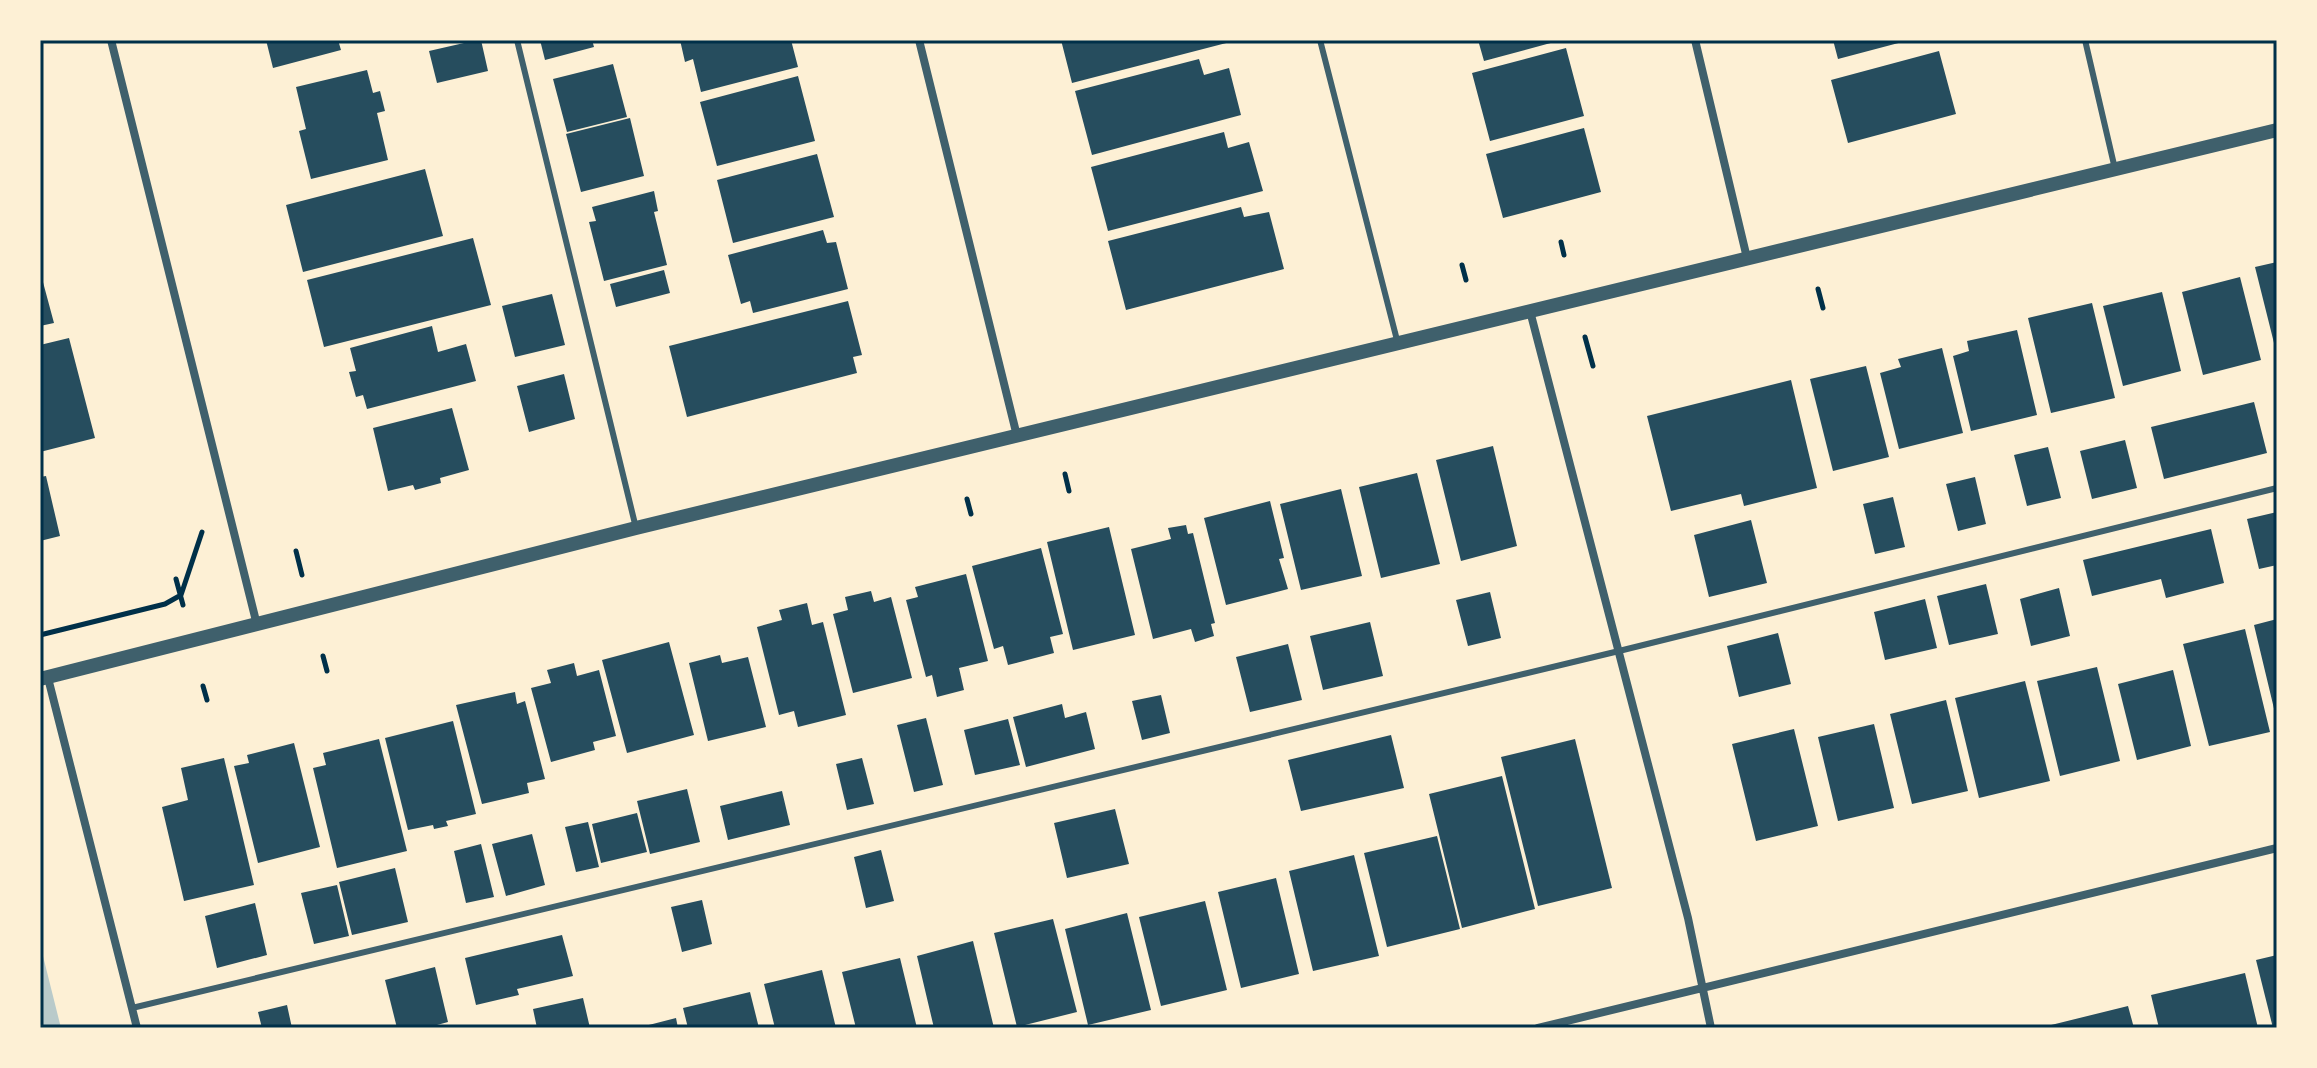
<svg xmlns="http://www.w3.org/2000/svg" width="2317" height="1068" font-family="Cabin,sans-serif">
<rect width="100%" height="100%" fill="#fdf0d5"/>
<path fill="#b9caca" d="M40,944l21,84h-21z"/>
<path fill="#264d5e" d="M266,40h72l3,10 -68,18z
M477,40h4l7,31 -51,12 -8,-32z
M540,40h52l2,7 -49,13z
M680,40h111l7,27 -97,25 -8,-33 -8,3z
M1061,40h173v1l-162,42z
M1478,40h80v1l-74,20z
M1833,40h73v1l-68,18z
M1566,48l18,68 -94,25 -18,-68z
M1939,51l17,63 -108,29 -17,-63z
M1199,59l5,16 25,-7 12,47 -149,40 -17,-64z
M613,64l14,53 -60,15 -14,-53z
M367,70l6,23 7,-2 5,20 -8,2 11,47 -77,19 -12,-48 7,-2 -10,-42z
M798,76l17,65 -98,25 -17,-64z
M630,118l14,58 -63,16 -15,-58z
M1584,128l17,64 -98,26 -17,-64z
M1224,132l4,16 21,-6 14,49 -155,40 -17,-64z
M817,154l17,63 -101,26 -16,-63z
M425,169l18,67 -140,36 -17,-67z
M654,191l4,20 -4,1 13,53 -63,16 -15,-59 7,-1 -4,-14z
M1241,207l3,10 25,-5 15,57 -158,41 -18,-69z
M823,230l4,13 9,-1 12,47 -95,24 -3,-12 -9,3 -13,-49z
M473,238l18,67 -167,42 -17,-67z
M2277,262v89h-1l-21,-84z
M664,270l6,23 -54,14 -6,-23z
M40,271l14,52 -14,3z
M2240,277l21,83 -58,15 -21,-83z
M2162,292l19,79 -58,15 -20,-80z
M552,294l13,51 -50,12 -13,-51z
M848,301l14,54 -9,2 4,16 -170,44 -18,-71z
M2092,303l23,95 -64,15 -23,-95z
M432,326l6,26 28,-8 10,37 -109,28 -4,-14 -7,2 -7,-25 7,-1 -6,-23z
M2017,330l20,85 -66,16 -18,-75 16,-5 -2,-10z
M69,338l26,100 -55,14v-107z
M1942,348l21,85 -64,16 -19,-76 21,-6 -3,-8z
M1866,366l23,91 -56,14 -23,-92z
M564,374l11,45 -46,13 -12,-46z
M1791,380l26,108 -73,18 -3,-12 -70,17 -24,-95z
M2254,402l13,51 -103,26 -13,-52z
M452,408l17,62 -29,8 1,5 -26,7 -2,-5 -25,6 -15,-63z
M2125,440l12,48 -45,11 -12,-48z
M1493,446l24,100 -56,15 -25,-101z
M2048,447l13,51 -34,8 -13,-51z
M1417,473l23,91 -59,14 -22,-91z
M46,476l14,60 -20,5v-64z
M1975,477l11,47 -28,7 -12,-47z
M1341,489l21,87 -61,14 -21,-86z
M1893,497l12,50 -30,7 -12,-50z
M1270,501l14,57 -5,1 9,30 -62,16 -22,-87z
M2277,512v53l-18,4 -12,-50z
M1751,520l16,63 -58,14 -15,-62z
M1186,525l2,9 5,-1 22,90 -4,1 3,12 -19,6 -4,-13 -38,10 -22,-90 40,-10 -3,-11z
M1109,527l26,108 -62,15 -26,-108z
M2211,529l13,54 -58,15 -5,-19 -69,17 -9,-36z
M1041,548l22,86 -13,3 4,16 -46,12 -5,-19 -9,3 -22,-83z
M966,574l22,87 -29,7 5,22 -27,7 -5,-22 -6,2 -20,-77 12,-3 -3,-10z
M1986,584l12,50 -49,11 -12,-49z
M2059,588l11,48 -39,10 -11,-47z
M871,591l3,11 17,-5 21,81 -59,15 -20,-79 15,-4 -3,-13z
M1490,592l11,46 -33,8 -12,-46z
M1925,599l12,49 -52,12 -11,-48z
M807,603l5,22 11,-3 23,93 -48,12 -4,-16 -15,4 -22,-88 25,-7 -3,-10z
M2277,619v98h-1l-22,-92z
M1370,622l13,54 -60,14 -13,-54z
M2245,629l25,103 -61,14 -26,-102z
M1778,633l13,51 -52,13 -12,-51z
M669,642l25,93 -67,18 -25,-93z
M1288,644l14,56 -52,12 -14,-55z
M720,655l2,8 26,-6 18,70 -58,14 -19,-78z
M574,663l3,13 22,-6 17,66 -23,6 2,8 -44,12 -20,-74 20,-5 -4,-13z
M2097,667l23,94 -60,15 -23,-95z
M2173,670l18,76 -54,14 -19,-76z
M2025,681l25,100 -71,17 -24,-100z
M515,692l2,12 8,-3 20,78 -18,4 2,10 -47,11 -26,-99z
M1161,695l9,38 -28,7 -10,-39z
M1946,700l22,91 -56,13 -22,-90z
M1062,704l3,14 21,-6 9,37 -69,18 -13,-50z
M926,718l17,67 -29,7 -17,-67z
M1008,719l12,46 -45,10 -11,-45z
M453,721l23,93 -30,7 2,5 -14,3 -1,-4 -25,5 -23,-92z
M1874,724l20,84 -56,13 -20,-84z
M1794,729l24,97 -62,15 -24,-97z
M1391,735l13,53 -103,23 -13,-51z
M379,739l28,112 -70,17 -24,-100 13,-3 -3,-12z
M1575,739l37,149 -74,18 -37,-149z
M294,743l26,104 -62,16 -24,-97 15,-3 -2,-8z
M224,758l30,127 -70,16 -22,-94 26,-7 -7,-32z
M862,758l12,46 -27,6 -11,-46z
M1502,776l33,133 -73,19 -33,-134z
M687,789l13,53 -50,12 -13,-53z
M782,791l8,34 -62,15 -8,-34z
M1115,809l14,55 -62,14 -13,-55z
M637,813l10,39 -46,11 -9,-39z
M588,822l11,45 -23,5 -11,-45z
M532,834l13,51 -39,11 -14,-52z
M1437,836l23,93 -73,18 -23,-94z
M481,844l13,53 -28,6 -12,-52z
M881,850l13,51 -28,7 -12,-51z
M1354,855l25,101 -66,15 -24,-100z
M395,868l13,54 -56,13 -13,-53z
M1276,878l23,96 -58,14 -23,-96z
M337,885l12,51 -35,8 -13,-51z
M702,900l10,44 -30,8 -11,-45z
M1205,901l22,89 -66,16 -22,-89z
M255,903l12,52 -50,13 -12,-52z
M1127,913l24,97 -63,15 -23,-96z
M1053,919l24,93 -60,15 -23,-94z
M562,935l11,41 -56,13 2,6 -43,10 -11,-47z
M973,941l21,87h-60l-17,-72z
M2277,955v73h-4l-17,-68z
M900,958l17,70h-61l-14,-56z
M435,967l13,55 -22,6h-29l-12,-48z
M822,970l14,58h-61l-11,-44z
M2245,973l13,55h-99l-8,-33z
M750,992l9,36h-71l-5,-20z
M583,998l7,30h-53l-4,-19z
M287,1005l5,23h-30l-4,-16z
M2128,1006l6,22h-91v-1z
M676,1018l2,10h-37v-1z"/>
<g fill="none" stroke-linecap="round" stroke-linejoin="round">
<path stroke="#003049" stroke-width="5" d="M1561,242l3,13
M1462,265l4,15
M1818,289l5,19
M1585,337l8,29
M1065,474l4,17
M967,499l4,15
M296,551l6,24
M176,579l7,26
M40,635l125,-31 16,-9 21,-63
M323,656l4,15
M203,686l4,14"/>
<path stroke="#3f606c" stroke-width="6" d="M517,40l119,488
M1320,40l78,304
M2085,40l30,129
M132,1008l1487,-357 658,-163"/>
<path stroke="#3f606c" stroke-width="8" d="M111,40l146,585
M919,40l98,396
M1695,40l52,218
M1530,311l158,607 23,110
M48,678l89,350
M1538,1028l739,-180"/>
<path stroke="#3f606c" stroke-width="14" d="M40,679l596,-151 1641,-398"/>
</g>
<rect width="2317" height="1068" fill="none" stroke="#fdf0d5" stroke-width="84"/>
<rect x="42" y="42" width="2233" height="984" fill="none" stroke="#003049" stroke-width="3"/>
</svg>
